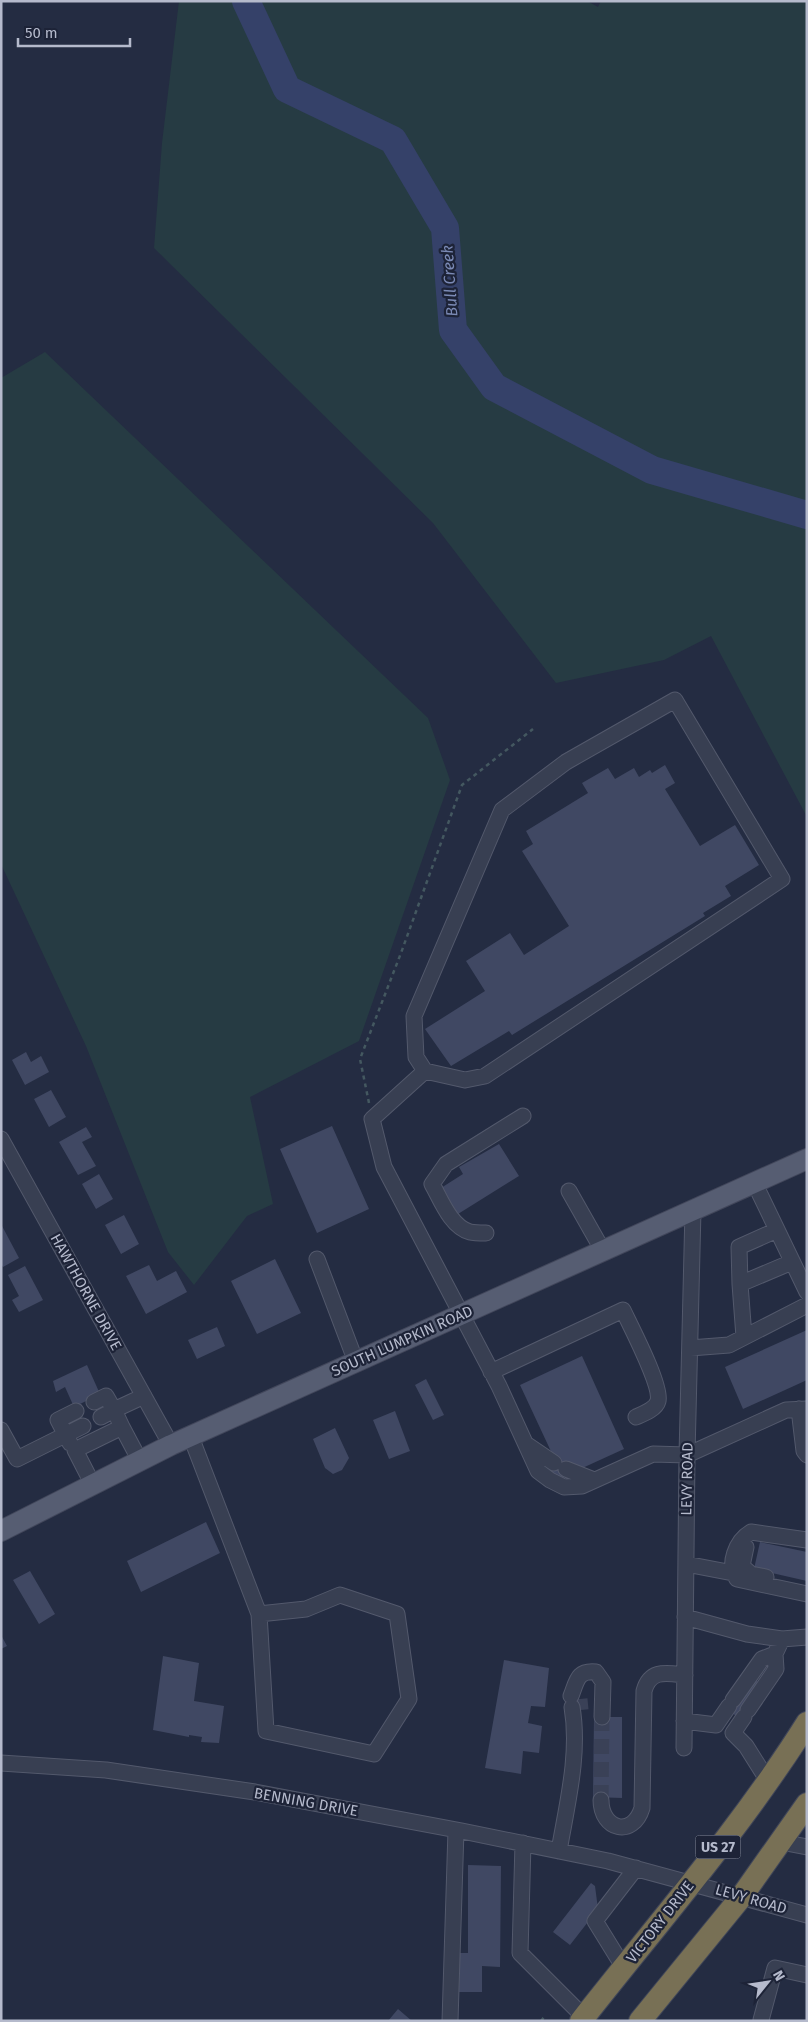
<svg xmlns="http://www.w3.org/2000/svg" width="808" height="2022" font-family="'Fira Sans',sans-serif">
<rect width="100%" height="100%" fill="#242c42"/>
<path fill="#263b43" d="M179,1h408l11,6 3,-6h206v816l-96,-181 -47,24 -108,23 -123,-160 -279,-275 8,-105z
M45,352l383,366 22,62 -91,261 -109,56 23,107 -26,12 -53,69 -26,-33 -82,-206 -85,-182v-486z"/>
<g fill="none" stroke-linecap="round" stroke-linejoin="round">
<path stroke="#354169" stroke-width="28" d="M246,1l41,88 106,51 52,88 8,102 41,57 158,83 155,45"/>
</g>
<path fill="#404863" d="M665,765l10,18 -10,6 35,57 35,-21 24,40 -34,21 6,10 -28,17 2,3 -193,119 -3,-4 -58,35 -26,-37 60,-38 -19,-30 44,-28 14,22 45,-29 -47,-75 11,-7 -7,-13 62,-38 -6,-10 26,-15 7,11 19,-11 5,9 11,-7 2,3z
M26,1052l5,10 10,-6 8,16 -24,13 -13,-25z
M51,1090l15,27 -17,10 -15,-28z
M332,1126l37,83 -52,24 -37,-84z
M86,1127l6,10 -10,5 14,24 -18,9 -19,-33z
M499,1144l20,32 -61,38 -17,-26 22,-14 -4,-7z
M99,1174l14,25 -17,10 -14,-25z
M124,1215l15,29 -18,10 -16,-29z
M1,1224l18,34 -16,9 -2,-3z
M275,1259l26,54 -44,21 -26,-53z
M149,1265l8,16 19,-10 11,21 -41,22 -20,-38z
M25,1266l18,34 -24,12 -7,-12 7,-4 -11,-21z
M217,1327l8,19 -28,13 -9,-19z
M807,1330v50l-64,29 -18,-42z
M582,1356l42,93 -46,21 -11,-4 -5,12 -12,-5 5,-13 -35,-75z
M87,1365l13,29 -26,13 -9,-20 -9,5 -3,-11z
M426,1379l18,36 -11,5 -18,-35z
M395,1411l15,40 -21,8 -16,-39z
M335,1428l14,30 -7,12 -9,4 -8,-6 -12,-29z
M206,1522l14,31 -79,39 -14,-31z
M760,1542l47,10v29l-53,-12z
M30,1571l25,43 -16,10 -26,-44z
M1,1635l6,11 -6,3z
M163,1656l36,7 -5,38 30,5 -5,37 -18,-1 1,-5 -13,-2v2l-36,-7z
M504,1660l45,8 -4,39 -14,-1 -3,17 14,3 -3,27 -16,-2 -2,23 -36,-6z
M754,1679l8,6 -24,32 -9,-6z
M594,1717h28v81l-29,-1z
M468,1865l33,1 -1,101 -18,-1v26h-23l1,-39h8z
M591,1883l4,3 3,23 -28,36 -17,-13z
M398,2009l14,12h-24z"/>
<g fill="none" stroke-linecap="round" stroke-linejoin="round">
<path stroke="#3a4157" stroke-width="15" stroke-dasharray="15 8" stroke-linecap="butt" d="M580,1699l1,11
M601,1800l1,-83"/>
<defs>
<path id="minor" d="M675,700l107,179 -297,197 -20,4 -40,-9 -9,-14 -2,-41 88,-206 64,-48z
M425,1071l-53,48 12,48 115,219 39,85 12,9 14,7 18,-1 71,-32 34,1 99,-45 21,-1
M1,1139l170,306
M754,1182l53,110
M569,1191l34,60
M486,1233c-5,0 -12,0 -16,-1 -19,-5 -29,-32 -38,-48l14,-20 77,-48
M317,1259l39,103
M740,1284l-1,-37 38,-17
M744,1337l-4,-53 52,-22
M690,1348l39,-3 78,-40
M491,1372l132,-62c8,17 39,76 35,91 -2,8 -15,13 -22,16
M94,1402l12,-6 8,14 -13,7
M799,1409l5,42 3,4
M122,1427l-8,-17 30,-14
M1,1430l16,29 66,-33
M191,1437l68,177 7,117 108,23 35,-55 -12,-85 -57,-19 -34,14 -47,5
M70,1443l-12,-23 18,-9
M526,1444l28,19
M566,1469l28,11
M93,1485l-18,-35 47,-23 18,34
M807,1540l-56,-8c-15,9 -24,32 -14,47l70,15
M746,1547l-4,19 9,8 15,3
M686,1564l47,9
M685,1617l62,17 35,5
M571,1696c6,-15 6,-26 25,-24l7,10 -1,35
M733,1700l29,-41 13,-5 7,-15 25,-2
M748,1710l28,-41 -1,-15
M744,1717l-11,16 13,13 22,35
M684,1721l32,4 13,-19
M684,1748l3,-293 6,-245
M1,1763l105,7 149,22 207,39 146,30 199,54
M601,1800c0,30 32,38 41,8l2,-117c6,-22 22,-18 41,-16
M781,1842l26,5
M523,1843l-3,110 64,64
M559,1851c8,-47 21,-97 13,-144
M624,1968l-29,-47 41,-53
M761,2020l14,-52 32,7
M450,2021l6,-191"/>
<path id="major" d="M1,1531l170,-86 636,-286"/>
<path id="highway" d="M581,2021c77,-98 160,-193 226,-298
M640,2021l102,-125 65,-92"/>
</defs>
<use href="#minor" stroke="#53596c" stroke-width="17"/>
<use href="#major" stroke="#42475b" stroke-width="22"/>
<use href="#highway" stroke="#404659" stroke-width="24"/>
<path stroke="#445860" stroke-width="2.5" stroke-dasharray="4 4" stroke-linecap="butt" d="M369,1103l-9,-44 41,-106 61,-168 71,-56
M541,2021l4,-5"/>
<use href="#minor" stroke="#383f52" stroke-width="15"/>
<use href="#major" stroke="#565d72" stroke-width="20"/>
<use href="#highway" stroke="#787055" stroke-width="22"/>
</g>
<g text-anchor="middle" stroke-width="4.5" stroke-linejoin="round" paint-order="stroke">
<rect fill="#1d2337" stroke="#878d9f" stroke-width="1" x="695.5" y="1835.5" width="45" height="23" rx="4"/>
<g font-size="14" font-weight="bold" fill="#b5bacc">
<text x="718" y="1852">US 27</text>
</g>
<g font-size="15" fill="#b5bacc" stroke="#1d2337">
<text transform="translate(86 1292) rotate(61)" y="5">HAWTHORNE DRIVE</text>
<text transform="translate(402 1341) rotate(-24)" y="5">SOUTH LUMPKIN ROAD</text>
<text transform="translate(687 1479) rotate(-89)" y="5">LEVY ROAD</text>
<text transform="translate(306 1802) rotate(10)" y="5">BENNING DRIVE</text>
<text transform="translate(751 1899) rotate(16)" y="5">LEVY ROAD</text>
<text transform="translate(660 1922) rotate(-52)" y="5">VICTORY DRIVE</text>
</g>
<g font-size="16" font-style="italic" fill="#7b8ab5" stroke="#1d2337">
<text transform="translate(449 281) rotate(-94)" y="6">Bull Creek</text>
</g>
</g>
<rect width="808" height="2022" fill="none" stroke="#b5bacc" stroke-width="5"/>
<g transform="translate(768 1982) rotate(60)" stroke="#1d2337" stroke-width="4" paint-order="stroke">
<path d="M0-4L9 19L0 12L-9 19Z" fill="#b5bacc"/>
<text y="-8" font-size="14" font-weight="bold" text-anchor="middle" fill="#b5bacc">N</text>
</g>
<path d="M18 38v8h112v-8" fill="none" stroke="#b5bacc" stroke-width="2.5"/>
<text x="25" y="38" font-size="15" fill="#b5bacc" stroke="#1d2337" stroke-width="4" paint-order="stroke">50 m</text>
</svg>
